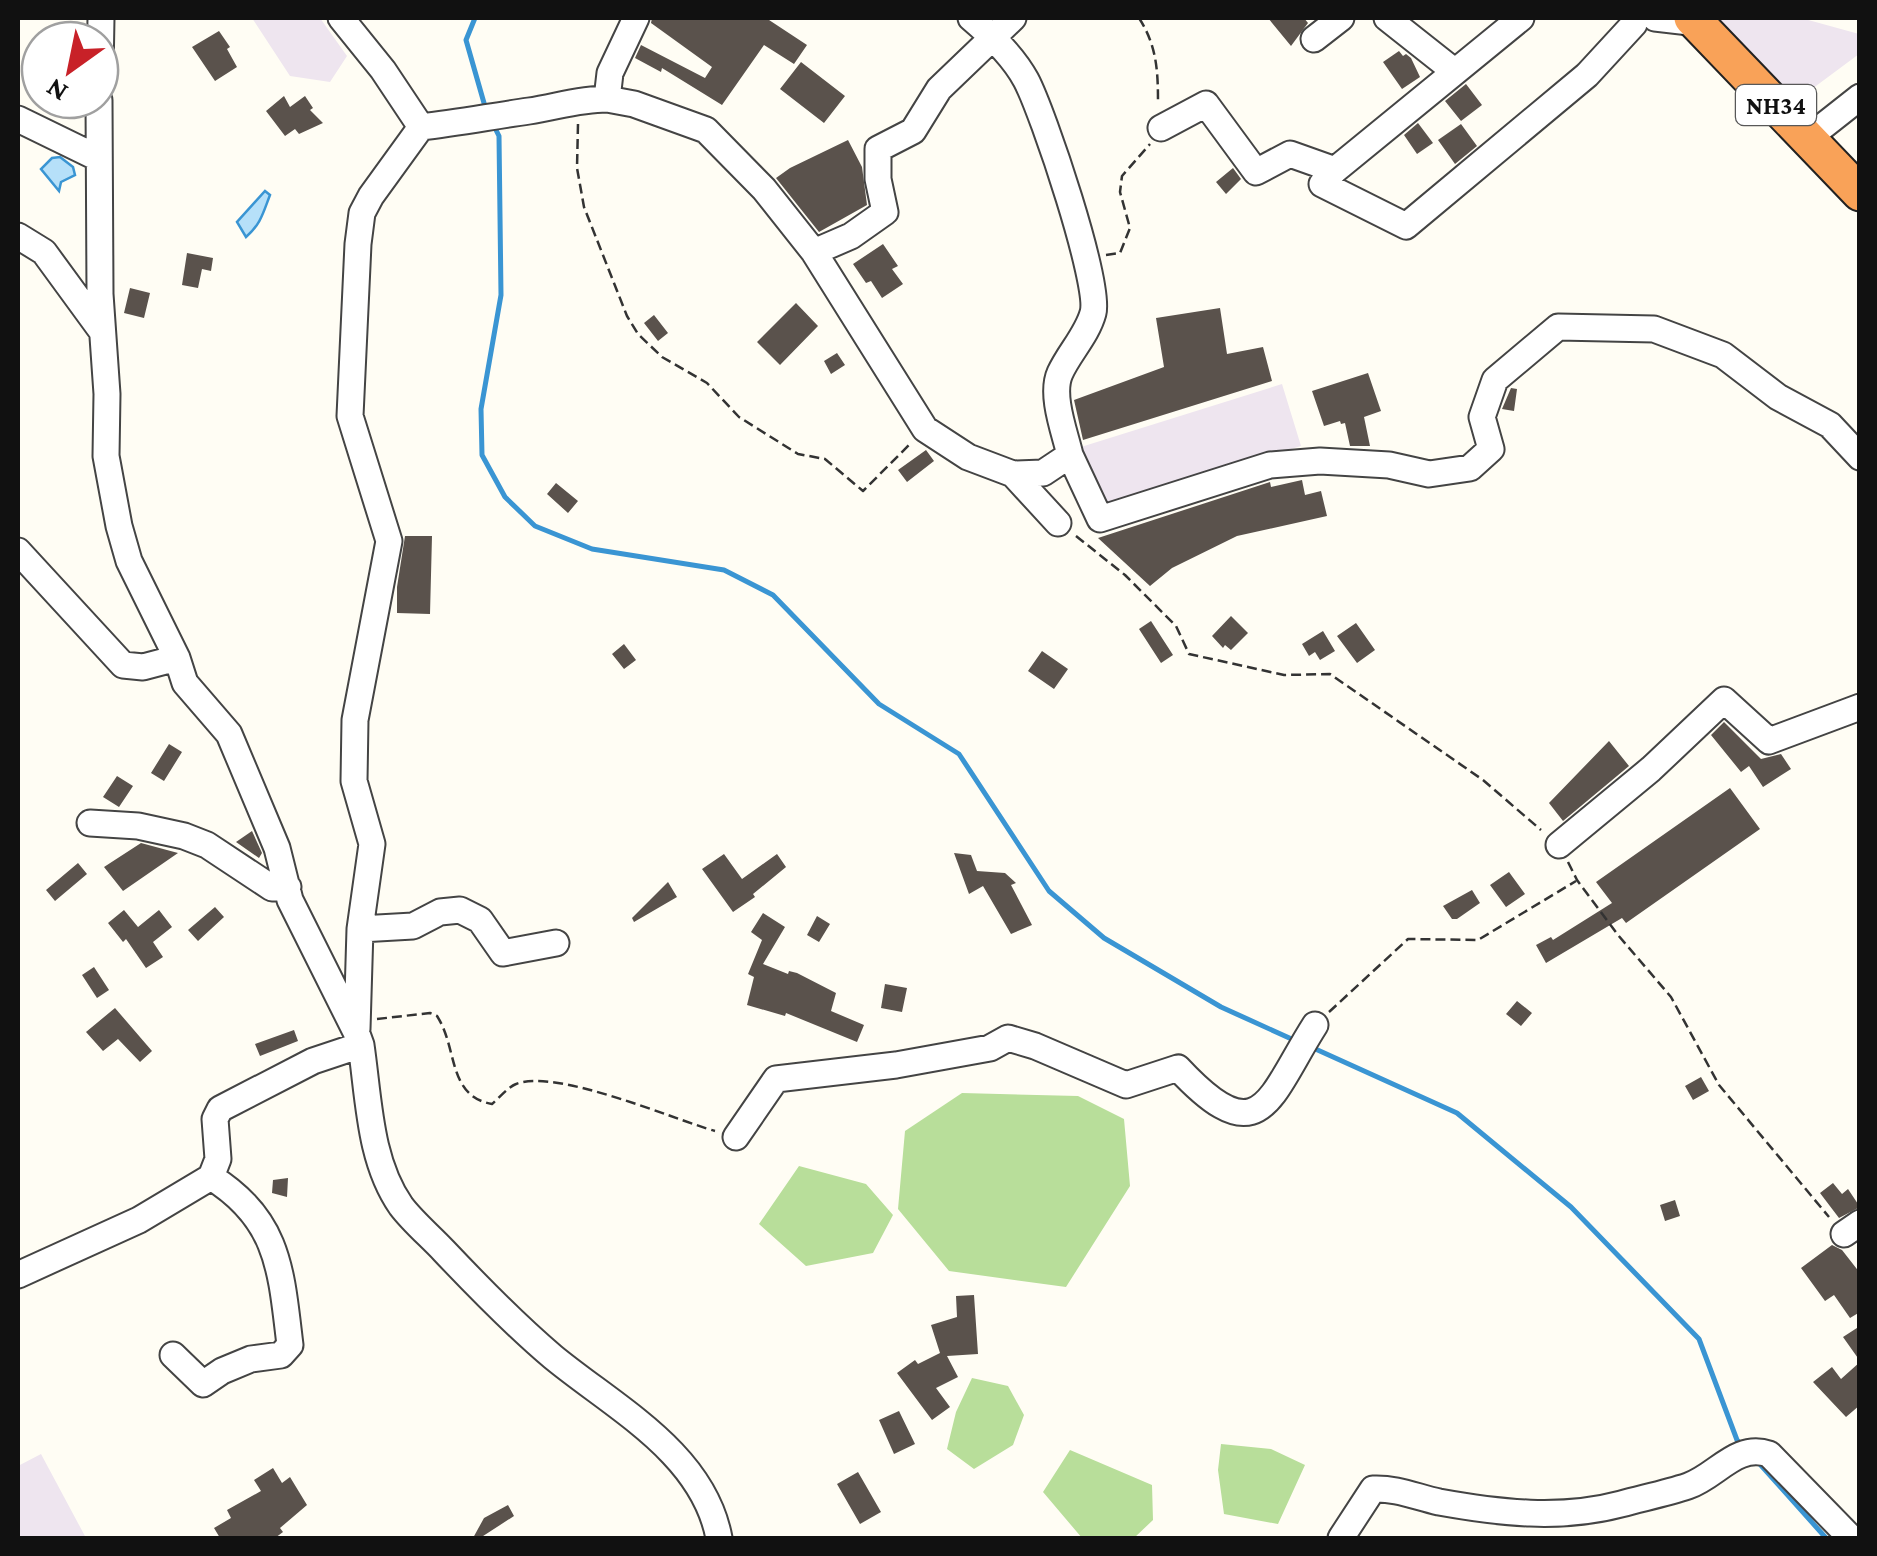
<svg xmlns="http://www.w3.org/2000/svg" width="1877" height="1556" font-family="'Crimson Pro',serif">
<rect width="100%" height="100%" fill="#fffdf4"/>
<path fill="#eee5ef" d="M252,18h68l27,38 -17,26 -40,-6z
M1718,18h83l58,16v20l-70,52 -78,-85z
M1282,384l19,62 -200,62 -20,-61z
M41,1454l45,84h-68v-72z"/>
<path fill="#b8de9a" d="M962,1093l116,3 46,23 6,67 -64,101 -117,-16 -51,-62 7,-78z
M799,1166l67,18 27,31 -20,38 -67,13 -47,-42z
M972,1378l36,8 16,29 -11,30 -39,24 -27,-20 9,-37z
M1221,1444l50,5 34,16 -27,59 -54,-10 -6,-44z
M1070,1450l82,35 1,35 -19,18h-52l-39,-46z"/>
<path fill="#b6e0f9" stroke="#3a95d3" stroke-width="2.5" d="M60,157l13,10 2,8 -14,7 -2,9 -18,-22 11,-11z
M265,191l5,4c-7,18 -9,29 -24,42l-9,-15z"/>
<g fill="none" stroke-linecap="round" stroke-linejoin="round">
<path stroke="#3a95d3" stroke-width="5" d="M475,18l-9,22 20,70
M493,124l6,12 2,159 -20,114 1,46 23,42 30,29 57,23 132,21 49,25 106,109 80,50 90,137 55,47 117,69 75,34
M1311,1047l146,66 114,94 128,132 38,101 6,7
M1758,1462l68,76"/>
</g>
<path fill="#5a524c" d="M652,18h114l41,27 -13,19 -30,-19 -42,60 -60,-37 -1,4 -26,-14 6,-13 64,33 7,-11 -61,-44z
M1268,18h36l4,5 -17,23z
M219,31l11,16 -3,2 10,18 -22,14 -23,-34z
M1399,51l4,5 3,-2 5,4 9,19 -18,12 -19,-27z
M801,62l44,34 -21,27 -44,-34z
M1466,84l16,21 -21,16 -16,-20z
M284,96l6,11 15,-11 8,12 -3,2 13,13 -24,11 -4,-5 -10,7 -19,-25z
M1418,123l15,20 -16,11 -13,-19z
M1461,124l16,22 -22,18 -17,-24z
M848,140l14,27 5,38 -48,27 -43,-54 14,-10z
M1233,168l8,11 -15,15 -10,-12z
M883,244l15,22 -6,3 11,15 -21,14 -11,-17 -5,2 -13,-19z
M187,253l26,5 -2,13 -9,-2 -4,19 -16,-3z
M130,288l20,5 -6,25 -20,-5z
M796,303l22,23 -38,39 -23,-23z
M1220,308l7,46 36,-7 9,34 -189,59 -9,-40 90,-33 -8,-49z
M654,315l14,18 -10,8 -14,-18z
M837,353l8,12 -14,9 -7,-13z
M1368,373l13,38 -17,6 6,29h-20l-5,-23 -4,1 -1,-3 -16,5 -12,-35z
M1511,388l6,1 -3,22 -12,-2z
M926,450l8,11 -27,21 -9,-12z
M1302,480l3,15 16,-4 6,25 -90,20 -65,32 -22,18 -52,-48 172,-56 1,5z
M556,483l22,18 -10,12 -21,-19z
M405,536h27l-2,78 -33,-1v-26z
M1231,616l17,17 -17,17 -6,-5 -2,3 -11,-12z
M1151,621l22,34 -12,8 -22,-34z
M1356,623l19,27 -18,13 -20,-27z
M1323,631l12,20 -15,9 -5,-8 -6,4 -7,-12z
M624,644l12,16 -12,9 -12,-15z
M1042,651l26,18 -14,20 -26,-18z
M1724,722l37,37 20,-5 10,15 -28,18 -14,-21 -8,6 -30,-37z
M1609,741l20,25 -66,55 -14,-18z
M169,744l13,8 -18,29 -13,-8z
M117,776l16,10 -14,21 -16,-10z
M1730,788l30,41 -134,94 -4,-5 -76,45 -10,-18 15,-8 2,3 59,-37 -16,-21z
M252,831l10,22 -3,5 -23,-16z
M141,843l37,10 -55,38 -19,-24z
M954,853l17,2 6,16 28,2 11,10 -5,2 21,40 -21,9 -28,-48 -14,8z
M724,854l18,25 35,-25 9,13 -33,27 2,3 -22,15 -31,-43z
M78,863l9,11 -32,27 -9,-11z
M1509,872l16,22 -19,13 -16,-22z
M668,882l9,15 -43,25 -2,-4z
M1472,890l8,13 -23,16h-5l-9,-13z
M215,907l9,10 -26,24 -10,-11z
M124,910l14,17 21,-17 13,17 -19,15 10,15 -17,11 -20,-29 -3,3 -15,-19z
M763,913l22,14 -22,37 25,10 1,-3 8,2 39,20 -5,18 33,14 -7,17 -71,-29 -1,3 -38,-11 7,-28 -6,-3 14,-34 -11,-8z
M817,916l13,8 -11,18 -12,-7z
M94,967l15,23 -12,8 -15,-23z
M885,984l22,4 -5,24 -21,-4z
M1517,1001l15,12 -11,13 -15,-12z
M115,1008l37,43 -12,11 -22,-23 -15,12 -17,-19z
M294,1030l4,11 -38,15 -5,-12z
M1701,1077l8,14 -16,9 -8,-14z
M288,1178l-1,19 -15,-4 1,-13z
M1833,1183l9,11 6,-5 12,18 -21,11 -19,-25z
M1675,1200l5,16 -15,5 -5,-16z
M1832,1245l10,5 18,23v39l-10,6 -16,-23 -9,6 -24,-33z
M974,1295l4,59 -31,2 11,21 -22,11 14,19 -18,13 -35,-47 18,-13 3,4 22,-11 -9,-28 26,-8 -1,-21z
M1860,1326v35l-17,-24z
M1860,1362v43l-14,12 -33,-35 19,-15 9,12z
M899,1411l16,33 -21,10 -15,-34z
M273,1468l9,15 8,-6 17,28 -27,23 3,4 -8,6h-55l-6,-10 17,-10 -4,-8 34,-19 -7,-11z
M858,1472l23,40 -21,12 -23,-40z
M508,1505l6,11 -34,22h-7l11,-20z"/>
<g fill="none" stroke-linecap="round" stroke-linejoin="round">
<defs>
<path id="minor" d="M341,18l42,52 38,57
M971,18c20,17 42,38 55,62 17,32 75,204 67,233 -6,22 -24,40 -33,60 -10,22 5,60 10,82
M1387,18l67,53
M1655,18l43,5
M1314,39l27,-21
M100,73l1,-55
M607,99l27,5 72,26 58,59 50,63 111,177 43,28 45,17 45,49
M99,100l1,194 7,100 -1,62 13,70 10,35 48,97 8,25 44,51 48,114 13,52 67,134 4,11c8,54 8,115 40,161 12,16 29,30 43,45 35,37 70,73 109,106 62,51 150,96 166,181
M18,119l80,39
M1161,128l45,-24 50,68 34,-18 45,16 -13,14 84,42 181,-151 47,-51
M1808,138l52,-41
M1335,170l186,-152
M18,236l26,16 57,78
M814,252l37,-16 34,-24 -7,-33v-30l35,-18 26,-42 74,-71
M1013,474l30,-1 27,-18 30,64 170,-54 50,-4 69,4 40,9 41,-6 21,-19 -9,-32 13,-37 63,-53 96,2 69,26 55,42 52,28 30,32
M18,551l105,114 20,2 34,-9
M90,823l48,3 46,10 23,9 65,43 16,-1
M1559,845l92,-76 73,-69 45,41 91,-34
M360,929l53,-3 27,-14 20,-2 20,10 23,33 53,-10
M357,1029l3,-100 12,-85 -18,-63 1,-61 34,-179 -39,-125 8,-172 4,-31 9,-17 50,-69c36,-4 72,-11 108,-16 27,-4 50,-12 78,-12l3,-26 26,-55
M736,1137l40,-58 120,-14 94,-17 18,-10 27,8 91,39 52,-17c83,89 91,29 137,-43
M1844,1234l16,-11
M18,1275l121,-55 72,-43 7,-18 -3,-40 5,-10 93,-48 48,-16
M173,1355l30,29 19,-13 29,-12 30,-4 9,-10c-9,-73 -10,-125 -79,-168
M1341,1538l32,-49c24,-1 43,8 66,13 61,11 122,18 182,2 22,-6 46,-11 67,-18 29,-10 48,-43 81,-32l82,84"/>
<path id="highway" d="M1692,18l168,175"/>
</defs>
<use href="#minor" stroke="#444" stroke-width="29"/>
<use href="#highway" stroke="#222" stroke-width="39"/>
<path stroke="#333" stroke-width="2.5" stroke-dasharray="10 5" stroke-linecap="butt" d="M1139,18c18,28 19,53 19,86
M578,124l-1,44 7,39 43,109 11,18 24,23 45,26 32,34 59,37 27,5 38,32 47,-47
M1106,255l14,-2 10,-25 -10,-36 2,-16 28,-32
M1076,536l49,39 51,51 13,28 95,21 46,-1 153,106 58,50
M1568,862l9,18 41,55 53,62 48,88 110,132
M1329,1012l79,-73 70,1 98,-59
M377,1019l53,-6 7,3c21,32 10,80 55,88 7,-6 16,-17 24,-20 39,-16 157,35 199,47"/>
<use href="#minor" stroke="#fff" stroke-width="25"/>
<use href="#highway" stroke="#f9a258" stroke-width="35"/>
</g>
<g text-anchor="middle" stroke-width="10" stroke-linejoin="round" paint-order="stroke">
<rect fill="#fff" stroke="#585858" stroke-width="2.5" x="1736" y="85" width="80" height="40" rx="8"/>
<g font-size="25" font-weight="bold" fill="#111">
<text x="1776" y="114">NH34</text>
</g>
</g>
<rect width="1877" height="1556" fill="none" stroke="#111111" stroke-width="40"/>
<g transform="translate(70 70) rotate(213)"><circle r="48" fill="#ffffff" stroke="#a0a0a0" stroke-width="2.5"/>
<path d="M0-8L18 38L0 25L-18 38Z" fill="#c82128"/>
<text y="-15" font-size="28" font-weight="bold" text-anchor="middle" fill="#111111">N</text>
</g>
</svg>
